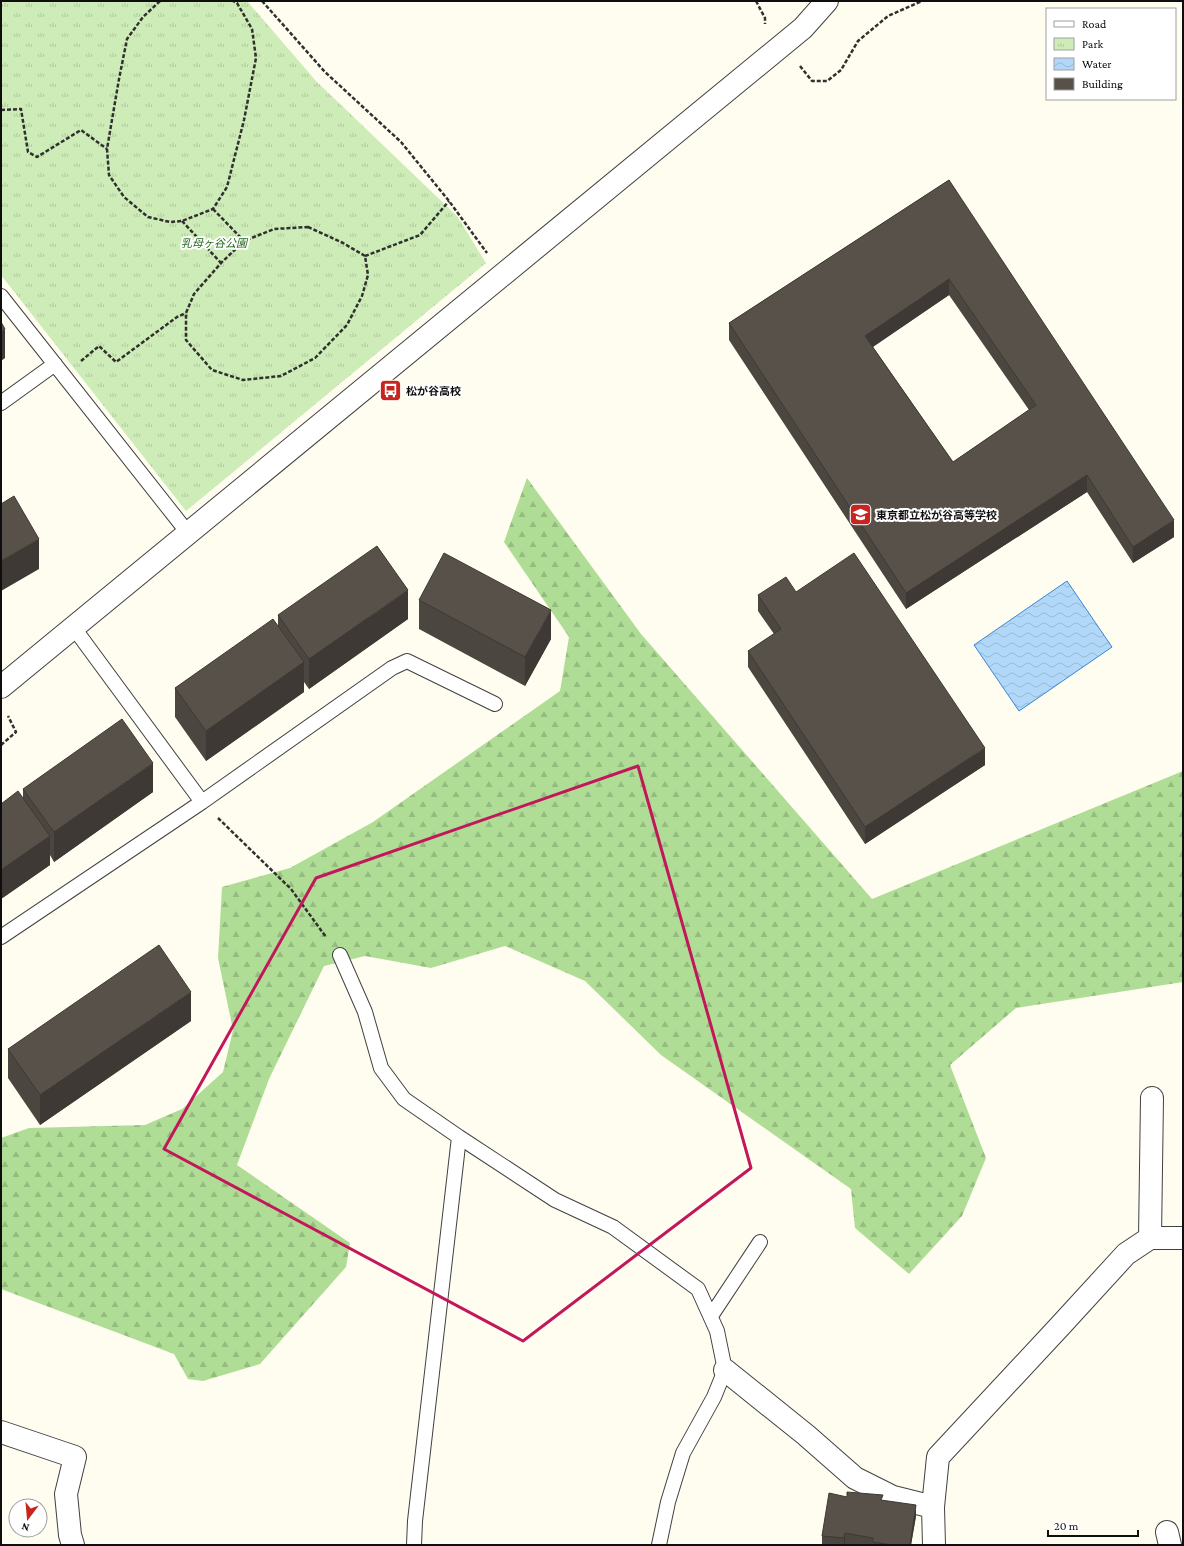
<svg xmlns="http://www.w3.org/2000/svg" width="1184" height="1546" font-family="'Crimson Pro','Noto Sans JP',serif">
<defs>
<pattern id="forest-firs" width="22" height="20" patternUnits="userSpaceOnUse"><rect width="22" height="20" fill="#afdd95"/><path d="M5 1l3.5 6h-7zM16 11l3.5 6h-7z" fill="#95bc7f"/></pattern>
<pattern id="park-tufts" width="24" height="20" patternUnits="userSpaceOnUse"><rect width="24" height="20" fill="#ceecb7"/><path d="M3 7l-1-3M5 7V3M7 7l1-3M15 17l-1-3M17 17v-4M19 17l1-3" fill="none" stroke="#b0c99c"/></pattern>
<pattern id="water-waves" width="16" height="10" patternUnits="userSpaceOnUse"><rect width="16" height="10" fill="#b2d8f9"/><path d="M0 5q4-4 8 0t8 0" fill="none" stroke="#98b8d4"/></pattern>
</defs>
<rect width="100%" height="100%" fill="#fffdf0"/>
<path fill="url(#forest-firs)" d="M527,478l114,156 231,265 311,-128v211l-167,26 -66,57 36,93 -24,58 -53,58 -54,-46 -4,-39 -190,-134 -76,-74 -80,-35 -74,22 -66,-12 -41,10 -55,113 -32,86 113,78 -4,24 -86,97 -57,17 -15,-2 -14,-25 -173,-65v-151l28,-10 116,-3 37,-16 41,-37 10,-42 -15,-72 4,-71 68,-19 83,-46 187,-131 9,-54 -65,-95z"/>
<path fill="url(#park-tufts)" d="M1,1h246l69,80 141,135 29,47 -300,248 -185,-236z"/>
<path fill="url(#water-waves)" stroke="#3586d4" d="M1067,581l45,66 -93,64 -45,-66z"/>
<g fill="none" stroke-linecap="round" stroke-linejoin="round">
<defs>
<path id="service" d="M1,296l187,237
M1,403l54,-39
M74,628l128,174
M1,937l201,-135 190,-134 15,-7 88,43
M340,955l25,57 16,56 23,31 55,38 96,63 58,27 85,62 19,42 8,39 -11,27 -31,56 -15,49 -9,43
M711,1316l49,-74
M414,1545l1,-24 44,-384"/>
<path id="minor" d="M1150,1238l2,-140
M725,1370l81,65 49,43 38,19 40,10
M1,1432l74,25 -9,37 4,41 3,10
M1167,1532l3,13
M934,1545l-1,-38 5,-50 123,-132 65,-71 24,-16h33"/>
<path id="tertiary" d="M1,687l802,-659 24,-27"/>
</defs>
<use href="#service" stroke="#414141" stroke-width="16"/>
<use href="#minor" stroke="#414141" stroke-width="24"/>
<use href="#tertiary" stroke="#414141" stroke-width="24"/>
<path stroke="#303030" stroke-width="2.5" stroke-dasharray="4 2" stroke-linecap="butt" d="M160,1l-17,16 -16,22 -8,40 -12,70 2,26 15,22 24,20 22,5 12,-1 31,-12 14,-22 17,-67 12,-62 -4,-29 -15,-26 -4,-2
M262,1l63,71 76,70 48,59 38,52
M756,1l9,17v6
M800,66l12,15h15l14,-11 17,-29 30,-25 34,-15
M1,110l20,-1 7,43 9,5 44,-27 26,19
M213,209l31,32
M182,221l39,42
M308,227l35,16 22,13 3,19 -6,21 -15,29 -32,33 -34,18 -38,4 -31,-10 -26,-30v-27l8,-19 27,-31 23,-22 30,-12z
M365,256l55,-21 29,-34
M81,361l18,-15 17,16 61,-45 9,-4
M1,745l15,-13 -8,-16
M218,818l73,71 35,48"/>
<use href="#service" stroke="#fff" stroke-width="14"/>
<use href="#minor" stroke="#fff" stroke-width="22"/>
<use href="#tertiary" stroke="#fff" stroke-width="22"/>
</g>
<path fill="#4c4640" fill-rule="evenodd" d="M949,180l225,357 -41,26 -46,-71 -181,117 -177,-269v-17zM949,295l80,115 -76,52 -80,-115z
M796,592l189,173 -120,79 -117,-177v-16l26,-17 -16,-23v-16z
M419,600l132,39 -26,47 -106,-57z
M278,615l130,4 -99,70 -5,-7v10l-98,69 -31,-44v-29l103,-63z
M23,789l130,3 -99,70 -4,-7v10l-49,34v-95l22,-6z
M191,1021l-151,104 -32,-47v-29z
M847,1497l36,4 33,15 -5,29h-60l-6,-1v1h-23v-9z"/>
<path fill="#3e3934" d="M949,279v16l-84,57v-16z
M5,329v29l-4,3v-29z
M1087,475v17l-181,117v-16z
M1174,520v17l-41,26v-16z
M39,539v30l-38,22v-30z
M408,590v29l-99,70v-30z
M551,610v29l-26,47v-29z
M304,662v30l-98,69v-30z
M985,748v17l-120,79v-17z
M153,763v29l-99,70v-30z
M50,836v29l-49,34v-29z
M191,992v29l-151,104v-30z
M916,1505v11l-5,29h-1z
M845,1533v12h-1v-7z"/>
<path fill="#58514a" stroke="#3e3934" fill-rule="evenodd" d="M949,180l225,340 -41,27 -46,-72 -181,118 -177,-270zM949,279l87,126 -83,57 -88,-126z
M1,322l4,7 -4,3z
M14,496l25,43 -38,22v-57z
M377,546l31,44 -99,69 -31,-44z
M444,553l107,57 -26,47 -106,-57z
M854,553l131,195 -120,79 -117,-176 33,-22 -23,-34 28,-18 10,15z
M273,619l31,43 -98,69 -31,-43z
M122,719l31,44 -99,69 -31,-43z
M18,791l32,45 -49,34v-66z
M159,945l32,47 -151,103 -32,-46z
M847,1492l36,3 -2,5 35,5 -6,40h-18l-19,-3v-4l-28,-5 -1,5 -22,-2 7,-43 18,4z"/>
<path fill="none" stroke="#c2185b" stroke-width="3" stroke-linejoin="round" d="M638,766l113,402 -228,173 -359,-192 152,-271z"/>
<defs>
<symbol id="bus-square" viewBox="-11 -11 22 22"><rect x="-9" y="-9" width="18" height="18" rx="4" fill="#c6261f" stroke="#fff"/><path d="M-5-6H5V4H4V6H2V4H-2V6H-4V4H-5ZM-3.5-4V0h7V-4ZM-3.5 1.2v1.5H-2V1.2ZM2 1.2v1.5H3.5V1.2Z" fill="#fff"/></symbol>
<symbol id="school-square" viewBox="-11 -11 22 22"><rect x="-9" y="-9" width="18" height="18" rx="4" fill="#c6261f" stroke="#fff"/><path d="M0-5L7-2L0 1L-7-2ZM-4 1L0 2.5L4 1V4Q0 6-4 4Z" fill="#fff"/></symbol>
</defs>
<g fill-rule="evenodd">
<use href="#bus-square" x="378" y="378" width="25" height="25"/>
<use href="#school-square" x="848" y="502" width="25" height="25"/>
</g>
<g text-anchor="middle" stroke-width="4" stroke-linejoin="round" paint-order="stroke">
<g font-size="11" font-style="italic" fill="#246a1b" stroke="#fff">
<text x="214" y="247">乳母ヶ谷公園</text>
</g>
<g font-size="11" font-weight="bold" fill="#0e0e0e" stroke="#fff" text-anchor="start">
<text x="406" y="395">松が谷高校</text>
<text x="876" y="519">東京都立松が谷高等学校</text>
</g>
</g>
<rect width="1184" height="1546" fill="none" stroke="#0e0e0e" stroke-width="4"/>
<rect x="1046" y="8" width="130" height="92" fill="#ffffff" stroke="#9f9f9f"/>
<rect x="1054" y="21" width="20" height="6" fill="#ffffff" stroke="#9f9f9f"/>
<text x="1082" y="28" font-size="12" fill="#0e0e0e">Road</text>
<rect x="1054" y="38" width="20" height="12" fill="url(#park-tufts)" stroke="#9f9f9f"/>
<text x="1082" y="48" font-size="12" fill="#0e0e0e">Park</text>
<rect x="1054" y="58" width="20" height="12" fill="url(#water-waves)" stroke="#9f9f9f"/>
<text x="1082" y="68" font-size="12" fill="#0e0e0e">Water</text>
<rect x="1054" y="78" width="20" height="12" fill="#58514a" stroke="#9f9f9f"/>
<text x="1082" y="88" font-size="12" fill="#0e0e0e">Building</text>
<g transform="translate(28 1518) rotate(196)"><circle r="19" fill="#ffffff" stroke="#9f9f9f"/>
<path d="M0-3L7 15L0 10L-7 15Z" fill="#c6261f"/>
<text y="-6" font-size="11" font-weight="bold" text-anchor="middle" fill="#0e0e0e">N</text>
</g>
<path d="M1048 1530v6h90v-6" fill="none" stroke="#0e0e0e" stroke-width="2"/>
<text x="1054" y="1530" font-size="12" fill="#0e0e0e" stroke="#ffffff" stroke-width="3" paint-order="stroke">20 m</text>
</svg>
